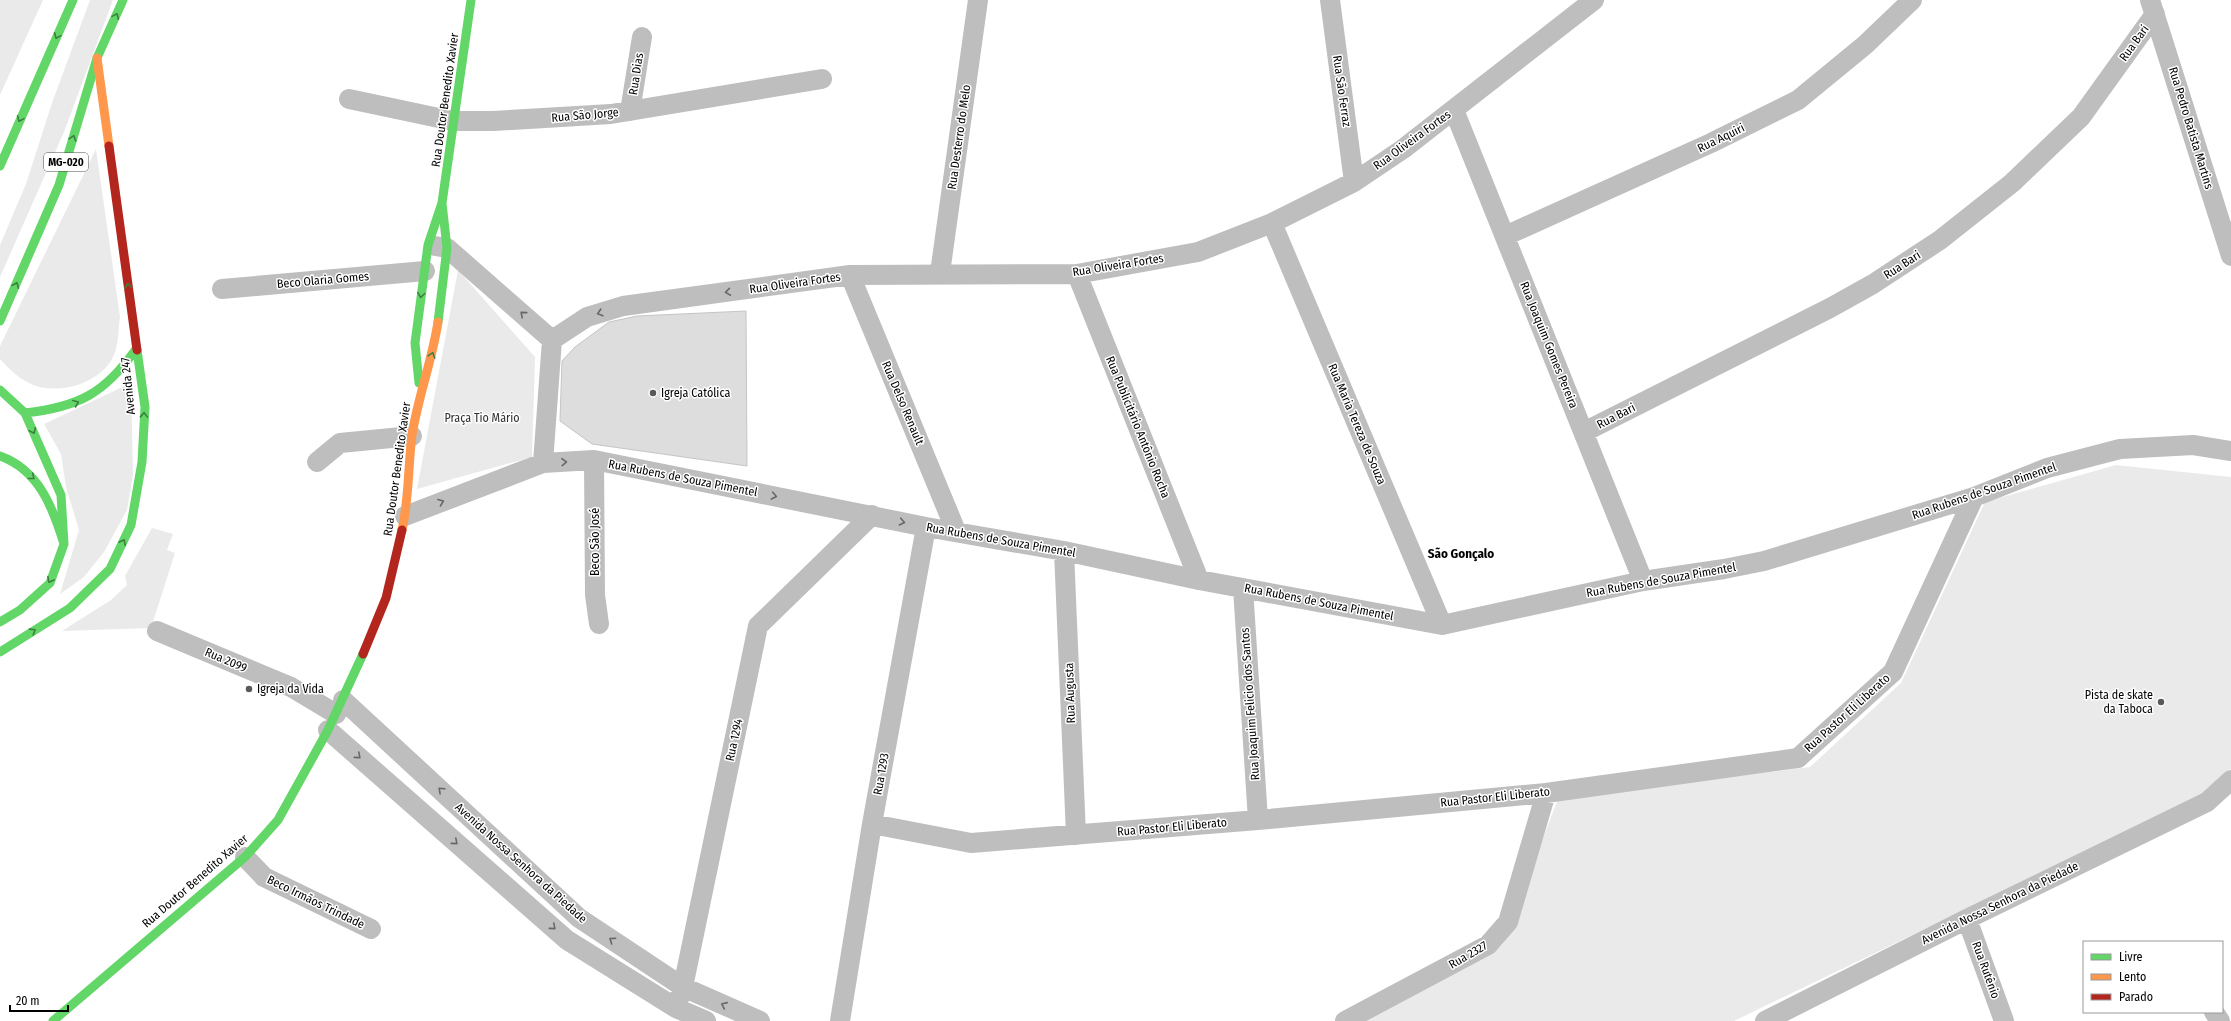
<svg xmlns="http://www.w3.org/2000/svg" width="2231" height="1021" font-family="'Fira Sans Condensed',sans-serif">
<rect width="100%" height="100%" fill="#fff"/>
<path fill="#eaeaea" d="M0,0h43l-43,95z
M90,0h23l-49,132 -64,145v-32l26,-61 26,-81z
M96,149l24,168c-2,13 -1,30 -8,42 -14,24 -49,35 -76,27 -15,-5 -26,-16 -36,-27v-13z
M458,270l77,87 -3,100 -115,32z
M131,383l2,92 -6,35 -23,42 -20,25 -24,17 19,-64 -13,-43 -5,-33 -17,-30z
M2116,465l115,12v292l-32,28 -465,224h-369l137,-76 56,-146 252,-32 91,-84 84,-181z
M152,528l21,6 -6,16 8,3 -24,75 -89,3 49,-31 16,-15 -2,-9z"/>
<path fill="#ddd" stroke="#c5c5c5" d="M746,311l1,155 -155,-22 -32,-23 2,-60 13,-14 34,-25 28,-6z"/>
<g fill="none" stroke-linecap="round" stroke-linejoin="round">
<path stroke="#bebebe" stroke-width="20" d="M1330,0l24,182
M2150,0l81,256
M349,99l104,22h40l118,-7 211,-35
M1454,110l189,471
M630,111l12,-74
M1272,223l170,402
M1505,236l206,-93 87,-43 67,-55 47,-45
M435,246l12,2 105,92
M940,273l38,-273
M1077,274l122,306
M850,275l106,256
M222,289l203,-18
M552,340l35,-23 36,-11 227,-31 227,-1 121,-22 74,-29 82,-41 49,-33 191,-149
M1584,432l246,-124 43,-24 67,-44 72,-57 69,-66 74,-103
M594,460l1,135 4,29
M317,462l23,-19 72,-7
M543,463l9,-123
M405,516l138,-53 51,-3 332,67 138,24 135,29 243,45 201,-44 81,-12 40,-8 210,-64 73,-29 73,-19 73,-4 38,6
M1064,551l12,284
M1243,588l15,232
M157,631l134,56 45,27
M343,700l236,218 104,69 77,34
M328,730l239,210 109,68 30,13
M872,824l99,19 287,-23 288,-27 252,-35 95,-86 81,-175
M245,857l19,20 107,52
M1967,919l37,102
M676,1008l7,-21 75,-361 114,-111
M2214,1012l6,9
M840,1021l32,-197 54,-297
M1345,1021l143,-76 20,-23 38,-129
M1765,1021l202,-102 240,-117 24,-22"/>
<path stroke="#63d668" stroke-width="9" d="M0,166l73,-166
M0,321l59,-136 38,-127 26,-58
M438,322l9,-74 -5,-45
M419,383l-4,-40 13,-98 14,-42 29,-203
M0,390l25,23 36,82 3,49 -14,39 -30,27 -20,12
M25,413c54,-6 80,-20 111,-64
M0,456c39,14 53,52 64,88
M0,652l70,-44 40,-39 21,-44 11,-63 3,-55 -8,-57
M53,1021l192,-164 33,-37 50,-90 35,-76"/>
<path stroke="#ff974d" stroke-width="9" d="M97,58l12,88
M402,530c7,-31 6,-63 10,-95 6,-38 20,-74 26,-113"/>
<path stroke="#b3261e" stroke-width="9" d="M109,146l28,204
M363,654l23,-56 16,-68"/>
</g>
<defs><path id="oneway-chevron" d="M-2-3.5L2.5 0L-2 3.5" fill="none" stroke-width="1.6" stroke-linecap="round" stroke-linejoin="round"/></defs>
<g stroke="#3b803e">
<use href="#oneway-chevron" transform="translate(116 16) rotate(-66)"/>
<use href="#oneway-chevron" transform="translate(57 36) rotate(114)"/>
<use href="#oneway-chevron" transform="translate(20 119) rotate(114)"/>
<use href="#oneway-chevron" transform="translate(73 138) rotate(-73)"/>
<use href="#oneway-chevron" transform="translate(16 285) rotate(-67)"/>
<use href="#oneway-chevron" transform="translate(128 286) rotate(-98)"/>
<use href="#oneway-chevron" transform="translate(421 295) rotate(98)"/>
<use href="#oneway-chevron" transform="translate(432 355) rotate(-73)"/>
<use href="#oneway-chevron" transform="translate(76 403) rotate(-22)"/>
<use href="#oneway-chevron" transform="translate(144 415) rotate(-88)"/>
<use href="#oneway-chevron" transform="translate(33 431) rotate(66)"/>
<use href="#oneway-chevron" transform="translate(32 477) rotate(39)"/>
<use href="#oneway-chevron" transform="translate(123 542) rotate(-64)"/>
<use href="#oneway-chevron" transform="translate(50 580) rotate(119)"/>
<use href="#oneway-chevron" transform="translate(33 631) rotate(-32)"/>
</g>
<g stroke="#686868">
<use href="#oneway-chevron" transform="translate(728 292) rotate(172)"/>
<use href="#oneway-chevron" transform="translate(600 313) rotate(162)"/>
<use href="#oneway-chevron" transform="translate(523 314) rotate(-139)"/>
<use href="#oneway-chevron" transform="translate(564 462) rotate(-3)"/>
<use href="#oneway-chevron" transform="translate(774 496) rotate(11)"/>
<use href="#oneway-chevron" transform="translate(441 502) rotate(-21)"/>
<use href="#oneway-chevron" transform="translate(902 522) rotate(12)"/>
<use href="#oneway-chevron" transform="translate(358 756) rotate(41)"/>
<use href="#oneway-chevron" transform="translate(441 790) rotate(-137)"/>
<use href="#oneway-chevron" transform="translate(455 842) rotate(41)"/>
<use href="#oneway-chevron" transform="translate(553 927) rotate(41)"/>
<use href="#oneway-chevron" transform="translate(612 940) rotate(-146)"/>
<use href="#oneway-chevron" transform="translate(724 1005) rotate(-156)"/>
</g>
<g fill="#595959" stroke="#fff" stroke-width="1.5">
<circle cx="653" cy="393" r="4"/>
<circle cx="249" cy="689" r="4"/>
<circle cx="2161" cy="702" r="4"/>
</g>
<g text-anchor="middle" stroke-width="3" stroke-linejoin="round" paint-order="stroke">
<rect fill="#fff" stroke="#4c4c4c" stroke-width="1" x="44" y="153" width="44" height="18" rx="3"/>
<g font-size="11" font-weight="bold" fill="#000">
<text x="66" y="166">MG-020</text>
</g>
<g font-size="12" fill="#000" stroke="#fff">
<text transform="translate(2134 43) rotate(-54)" y="4">Rua Bari</text>
<text transform="translate(636 74) rotate(-81)" y="4">Rua Dias</text>
<text transform="translate(1342 91) rotate(82)" y="4">Rua São Ferraz</text>
<text transform="translate(445 100) rotate(-82)" y="4">Rua Doutor Benedito Xavier</text>
<text transform="translate(585 115) rotate(-5)" y="4">Rua São Jorge</text>
<text transform="translate(2191 128) rotate(73)" y="4">Rua Pedro Batista Martins</text>
<text transform="translate(959 137) rotate(-82)" y="4">Rua Desterro do Melo</text>
<text transform="translate(1721 138) rotate(-26)" y="4">Rua Aquiri</text>
<text transform="translate(1412 140) rotate(-36)" y="4">Rua Oliveira Fortes</text>
<text transform="translate(1118 265) rotate(-9)" y="4">Rua Oliveira Fortes</text>
<text transform="translate(1902 265) rotate(-33)" y="4">Rua Bari</text>
<text transform="translate(323 280) rotate(-5)" y="4">Beco Olaria Gomes</text>
<text transform="translate(795 283) rotate(-8)" y="4">Rua Oliveira Fortes</text>
<text transform="translate(1549 345) rotate(68)" y="4">Rua Joaquim Gomes Pereira</text>
<text transform="translate(128 386) rotate(-96)" y="4">Avenida 247</text>
<text transform="translate(903 403) rotate(67)" y="4">Rua Delso Renault</text>
<text transform="translate(1616 416) rotate(-27)" y="4">Rua Bari</text>
<text transform="translate(1357 424) rotate(67)" y="4">Rua Maria Tereza de Souza</text>
<text transform="translate(1138 427) rotate(68)" y="4">Rua Publicitário Antônio Rocha</text>
<text transform="translate(397 469) rotate(-82)" y="4">Rua Doutor Benedito Xavier</text>
<text transform="translate(683 478) rotate(11)" y="4">Rua Rubens de Souza Pimentel</text>
<text transform="translate(1984 491) rotate(-19)" y="4">Rua Rubens de Souza Pimentel</text>
<text transform="translate(1001 540) rotate(10)" y="4">Rua Rubens de Souza Pimentel</text>
<text transform="translate(595 542) rotate(-90)" y="4">Beco São José</text>
<text transform="translate(1661 580) rotate(-10)" y="4">Rua Rubens de Souza Pimentel</text>
<text transform="translate(1319 602) rotate(11)" y="4">Rua Rubens de Souza Pimentel</text>
<text transform="translate(226 660) rotate(23)" y="4">Rua 2099</text>
<text transform="translate(1070 693) rotate(-92)" y="4">Rua Augusta</text>
<text transform="translate(1250 704) rotate(-94)" y="4">Rua Joaquim Felicio dos Santos</text>
<text transform="translate(1847 713) rotate(-42)" y="4">Rua Pastor Eli Liberato</text>
<text transform="translate(734 740) rotate(-78)" y="4">Rua 1294</text>
<text transform="translate(881 774) rotate(-80)" y="4">Rua 1293</text>
<text transform="translate(1495 797) rotate(-6)" y="4">Rua Pastor Eli Liberato</text>
<text transform="translate(1172 827) rotate(-5)" y="4">Rua Pastor Eli Liberato</text>
<text transform="translate(521 863) rotate(42)" y="4">Avenida Nossa Senhora da Piedade</text>
<text transform="translate(195 881) rotate(-41)" y="4">Rua Doutor Benedito Xavier</text>
<text transform="translate(316 902) rotate(26)" y="4">Beco Irmãos Trindade</text>
<text transform="translate(2000 903) rotate(-26)" y="4">Avenida Nossa Senhora da Piedade</text>
<text transform="translate(1468 955) rotate(-30)" y="4">Rua 2327</text>
<text transform="translate(1986 970) rotate(70)" y="4">Rua Rutênio</text>
</g>
<g font-size="12" fill="#000" stroke="#fff" text-anchor="start">
<text x="661" y="397">Igreja Católica</text>
<text x="257" y="693">Igreja da Vida</text>
<text x="2153" y="699" text-anchor="end">Pista de skate<tspan x="2153" dy="14">da Taboca</tspan></text>
</g>
<g font-size="12" fill="#303030" stroke="#fff">
<text x="482" y="422">Praça Tio Mário</text>
</g>
<g font-size="13" font-weight="bold" fill="#000" stroke="#fff">
<text x="1461" y="558">São Gonçalo</text>
</g>
</g>
<rect x="2083" y="941" width="140" height="72" fill="#ffffff" stroke="#999999"/>
<rect x="2091" y="954" width="20" height="6" fill="#63d668" stroke="#999999"/>
<text x="2119" y="961" font-size="12" fill="#000000">Livre</text>
<rect x="2091" y="974" width="20" height="6" fill="#ff974d" stroke="#999999"/>
<text x="2119" y="981" font-size="12" fill="#000000">Lento</text>
<rect x="2091" y="994" width="20" height="6" fill="#b3261e" stroke="#999999"/>
<text x="2119" y="1001" font-size="12" fill="#000000">Parado</text>
<path d="M10 1005v6h58v-6" fill="none" stroke="#000000" stroke-width="2"/>
<text x="16" y="1005" font-size="12" fill="#000000" stroke="#ffffff" stroke-width="3" paint-order="stroke">20 m</text>
</svg>
